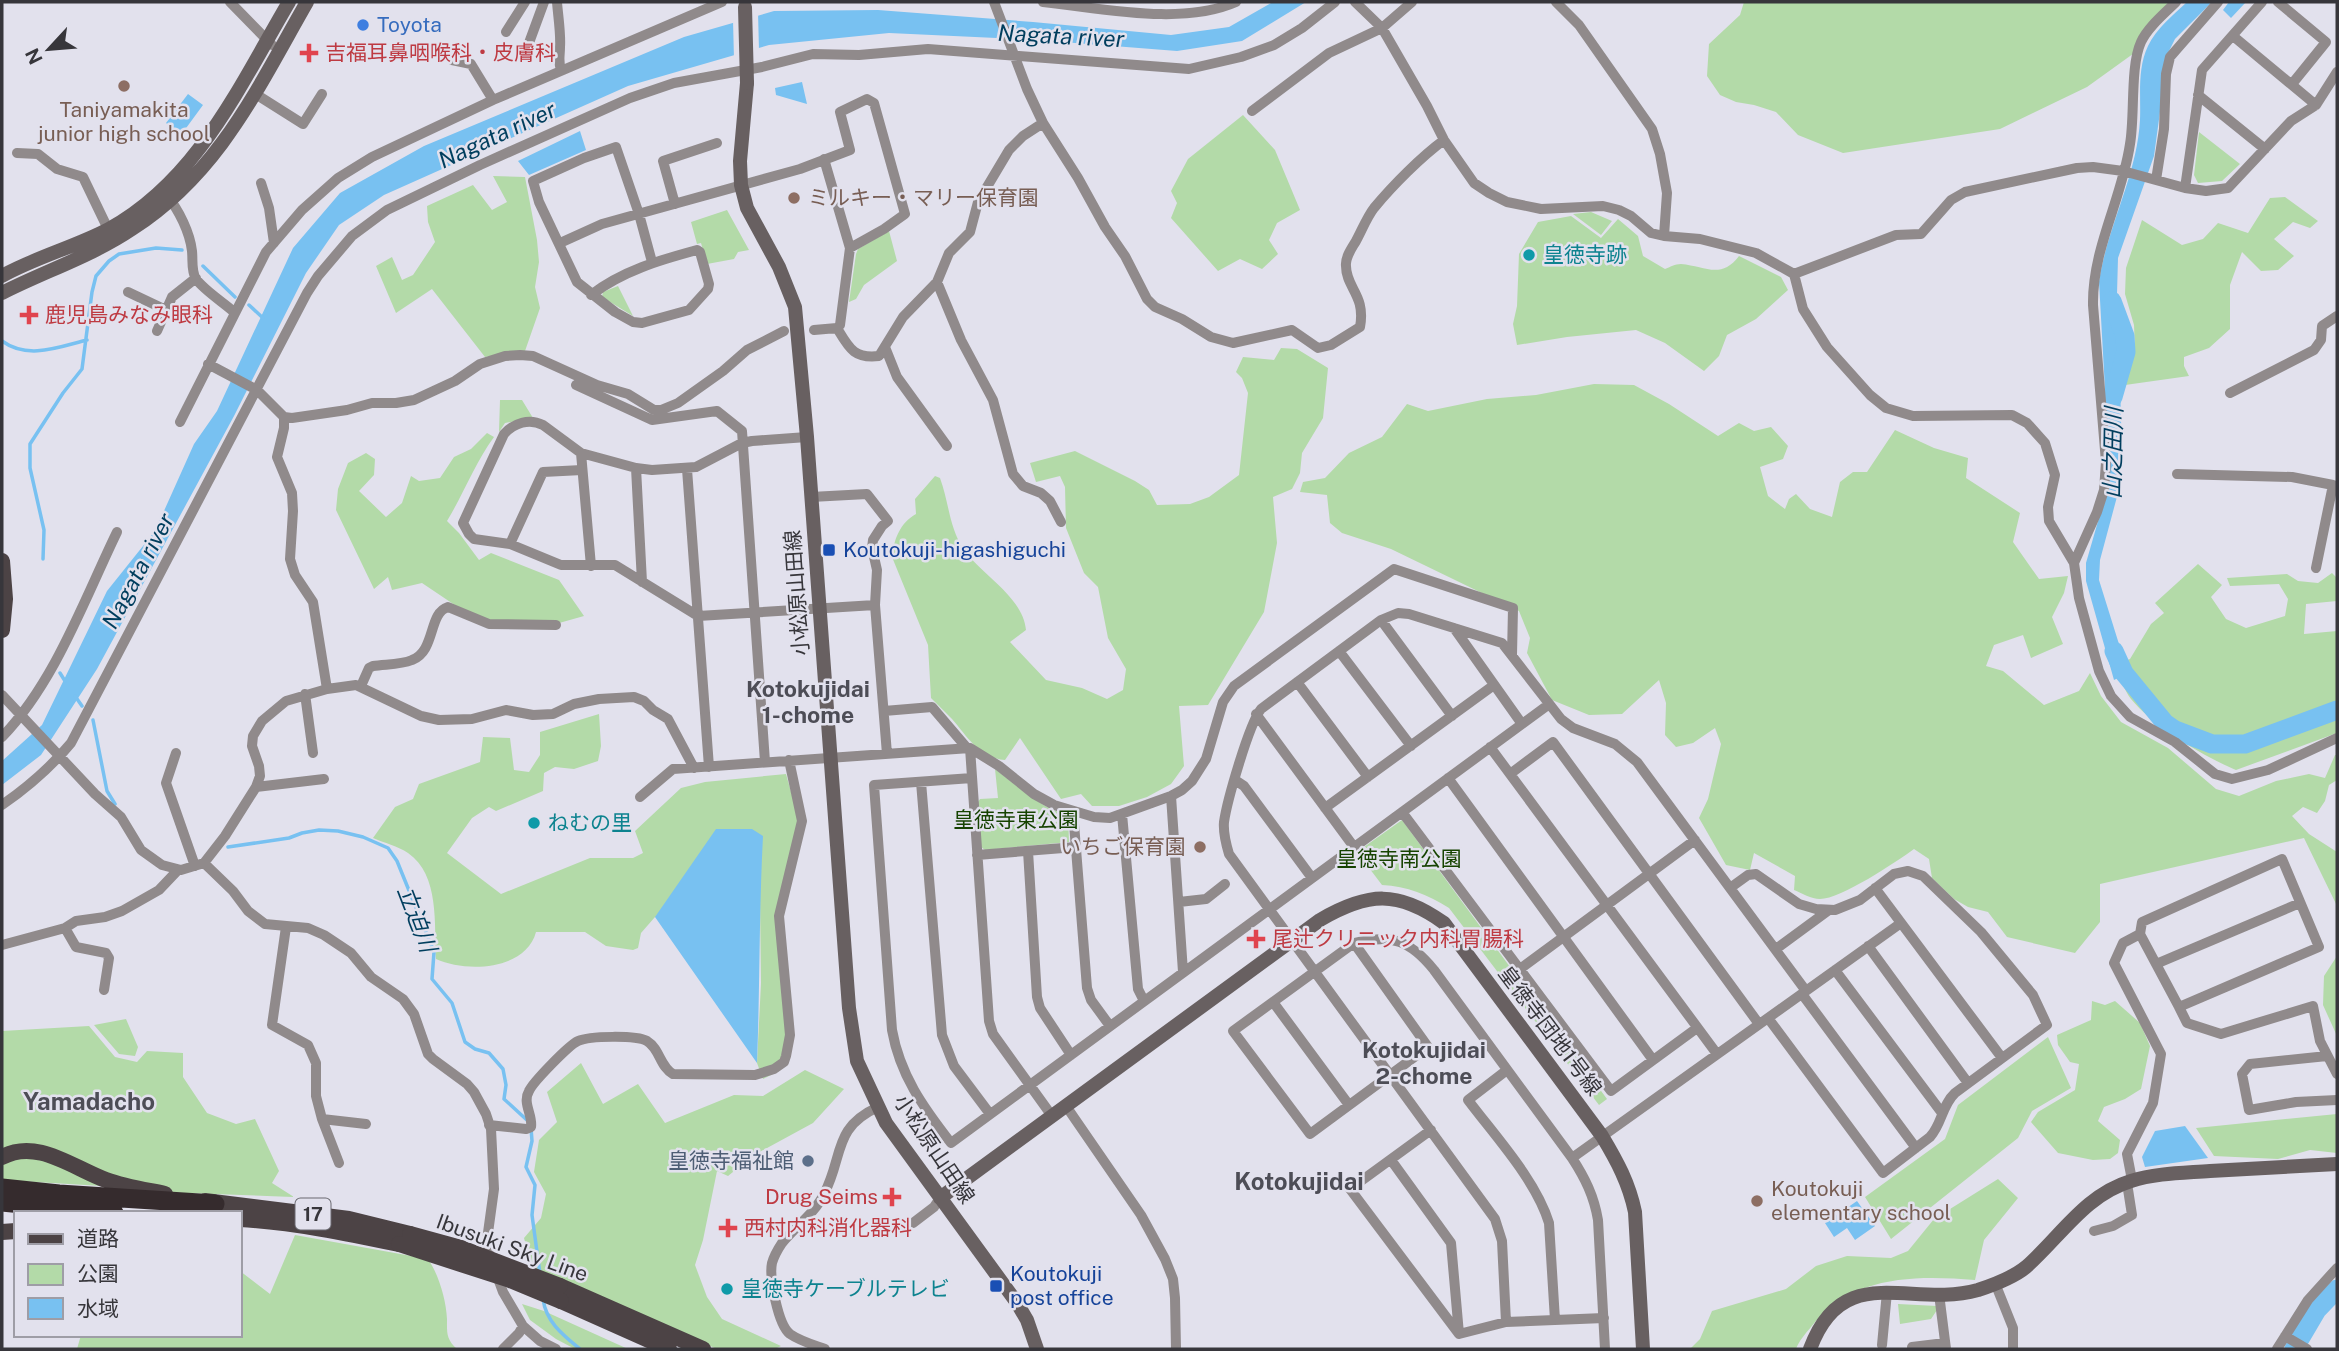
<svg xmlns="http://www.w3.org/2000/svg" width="2339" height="1351" font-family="'Public Sans','Noto Sans JP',sans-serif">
<rect width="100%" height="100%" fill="#e2e1ed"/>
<path fill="#b3daa8" d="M1744,2h428l-35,49 -50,36 -87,42 -157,24 -45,-18 -22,-23 -22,-7 -18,-3 -16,-7 -13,-19 2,-32 31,-29z
M1243,115l32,35 25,60 -23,13 -8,17 9,14 -16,15 -22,-10 -22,12 -47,-53 6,-15 -6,-12 17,-32z
M2199,132l41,32 -18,17 -24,2 -4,-8z
M493,176l32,1 12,63 2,22 -4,25 5,21 -15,43 -40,6 -53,-68 -36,24 -20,-47 16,-9 10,23 11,-5 22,-33 -7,-20 -1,-16 46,-21 19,25 15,-8z
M2285,197l33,24 -8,7 -17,-6 -19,17 20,17 -16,14 -17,1 -19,-19 -12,33v44l-21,19 -25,9v9l5,10 -64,9 10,-35 -1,-25 -9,-31 1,-26 16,-48 40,25 21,-6 15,-16 30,10 22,-35z
M727,210l22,40 -11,2 -4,7 -27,5 -6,-21 -4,1 -6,-22z
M1591,212l21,9 -11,14 -28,-21z
M1571,216l30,22 17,-19 20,17 5,20 22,13c5,-2 10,-5 16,-5 24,2 40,16 58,-8l42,21 7,13 -32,29 -29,16 -8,21 -15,15 -39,-28 -29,-13 -69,7 -50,8 -4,-21 4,-18 2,-52 19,-32z
M889,231l8,30 -33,24 -8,14 -7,3 7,-48 2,-5z
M618,286l15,30 -31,-19 1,-5z
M1281,348l16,1 31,19 -5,50 -21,35 -2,20 -8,16 -19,8 4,46 -13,69 -56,93 -29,1 5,60 -13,18 -24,13 -28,9h-27l-11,-12 -20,5 -41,-61 -15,22c-26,-2 -38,-24 -53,-41 -7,-7 -14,-14 -21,-21l-3,-53 -36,-88c2,-18 8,-34 24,-43l-1,-15 20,-23 5,2c9,24 9,50 24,72 19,26 59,47 62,80l-16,12 36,38 36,8 25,11 16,-9 3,-21 -18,-31 -10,-51 -14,-14 -18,-45 -1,-41 -5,-11 -24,6 -6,-19 45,-12 60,30 14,9 8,15 33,-1 19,-7 30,-22 9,-82 -6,-15 -6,-6 7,-15 31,3z
M1594,384l40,1 35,19 49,32 21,-13 15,8 17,-4 17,19 -5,13 -23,8 8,29 17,13 4,-10 7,-5 14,15 22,8 8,-35 13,-10h14l28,-42 39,18 34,10 -2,20 54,35 -7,29 26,37 29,-3 -4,17 -12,24 11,27 -32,14 -8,-23 -29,10 -8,21 17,5 41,34 35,-14 11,-18 11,23 20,26 47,26 48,41 23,7 37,-15 19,-4 14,-3 16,4 10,-23h2v25l-8,5 -4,16 -8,12 -14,-6 -11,9 17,18 28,18v54l-33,-68 -204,46v38l-25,31 -68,-16 -19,-25 -20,-5 -14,-8 -22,-21 -3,-19 -15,-10c-18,13 -73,50 -94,50 -9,0 -18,-6 -26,-9l1,-14 -41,-23 -4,17 -24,-5 -27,-47 9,-19 13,-55 -6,-16 -22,15 -17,4 -11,-12 1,-32 -7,-23 -37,34 -33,1 -37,-15 -25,-47 3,-15 -11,-27 -128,-62 -49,-16 -12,-10 -3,-28 -27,-3 3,-10 22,-4 24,-25 33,-16 25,-33 21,7 59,-12 49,-4z
M500,400h22l11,18 -28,5 -6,9z
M487,433l7,4c-19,26 -30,56 -47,84l12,12 20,27 12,-7 68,27 25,36 -32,9 -72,-3 -58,-39 -30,7 -4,-13 -14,12 -38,-79 2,-21 10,-26 18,-10 9,6 -1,16 -15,16 27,26 16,-14 9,-27 8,5 21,-3 14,-21 17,-8z
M2198,564l24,21 -11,12 15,22 20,9 39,-12 3,-17 -9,-15 -49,2 -3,-8 60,-4 11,7 20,2 14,-10 5,5v23l-31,3 -2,30 33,-3v102l-101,37c-33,-14 -82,-43 -105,-71 -7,-9 -11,-23 -17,-34l16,-6 21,-35 13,-11 -9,-10z
M599,714l2,32 -3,15 -24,8 -19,-2 -11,6 -1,18 -47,20 -7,-4 -17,11 -25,35 54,41 89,-36h43l10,-5 -8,-22 46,-43 24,-6 81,-8 13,46 -20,99 8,112 -8,40 -16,8 -6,-16 4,-80 -1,-83 -105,17 -14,16 -3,15 -5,2 -27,-4 -21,-14h-49c-10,38 -69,41 -100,27 -2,-34 4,-84 -28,-106 -10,-7 -24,-10 -35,-15l22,-31 18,-8 6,-15 61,-22 3,-25 27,1 4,32 15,2 11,-17v-23z
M995,769c17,13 34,28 52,38 7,4 15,5 21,9l1,26 -84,8 -4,-3 -3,-45 2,-3 18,-1z
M1402,820l205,279 -8,6 -150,-197c-21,-13 -42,-22 -67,-23l-25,-33z
M2337,956v80l-14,-31 1,-29z
M2092,1001l13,4 10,-4 25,22 10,23 -9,43 -16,10 -21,8 -6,14 22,19 -2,13 -8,6 -17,1 -35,-7 -27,-31 7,-10 37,-22 4,-26 -9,-2 -12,-17 -1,-10 34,-15z
M126,1019l12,28 -3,9 -16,-2 -25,-29z
M89,1026l26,31 22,5 10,-11 36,2v24l24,36 29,11 19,-5 24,52 -7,12 22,14 -138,-5 -21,-4 -133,-8v-149z
M2048,1037l23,51 -39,23 -14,27 -127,101 -26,-42 80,-58 13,-34z
M581,1063l22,41 35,-20 27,39 69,-28 29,1 42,-26 39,19 -31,34 -59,32 -26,21 -11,-5 -14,69 -8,25 12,32 15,22 59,27 -6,3h-58l-185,-81 -8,-30 17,-20 5,-24 -12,-22 5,-32 18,-18 -10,-30z
M2337,1114v39l-27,-3 -32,9 -64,-3 -18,-28z
M1998,1179l20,19 -34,42 -9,40c-59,-5 -125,-5 -164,47 -6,7 -12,14 -15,22h-106l10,-10 12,-28 74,-22 30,-23 31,-10 44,2 17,-7 26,-32z
M295,1235l133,24c11,16 18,41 19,60 0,14 -1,20 10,30h-380l4,-14h159v-64l30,23z
M522,1304l22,7 84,38h-53l-19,-10 -26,-19z
M1898,1304l39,2v4l-6,9 -31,5z"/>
<path fill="#78c1f1" d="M1273,2h33l-64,39 -65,10 -140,-11 -148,-7 -120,12 -141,41 -244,109 -45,30 -33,48 -72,143 -137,253 -56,86 -39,30v-24l40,-36 65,-134 48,-60 39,-87 23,-33 76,-163 47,-55 84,-47 260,-109 90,-26 104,-1 155,12 138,13 58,-8z
M2187,2h25l-37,37 -7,14 -14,103 -36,102 -1,36 4,42 -2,9 3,111 -4,37 -18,67 -1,20 29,93 -14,7 -28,-99v-18l19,-66 4,-37 -10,-178c8,-55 38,-106 41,-162 1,-24 -3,-51 8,-74 8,-17 25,-31 39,-44z
M2229,2h17l-15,16 -8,-8z
M802,82l5,22 -31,-9 -1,-7z
M188,94l15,11 -22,30 -15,-12z
M580,131l6,19 -57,25 -11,-14z
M716,829h36l11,7c-4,75 -3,151 -6,227l-102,-146z
M2185,1126l23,32 -63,9 -3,-10 13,-26z
M1857,1201l18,25 -20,14 -8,-12 -13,9 -9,-14z"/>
<path fill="#e2e1ed" d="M758,12l1,39 -25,8 -1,-39z"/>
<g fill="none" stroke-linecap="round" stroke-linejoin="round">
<path stroke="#78c1f1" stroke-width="3.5" d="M203,266l32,31
M249,305l14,13
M2,341c26,19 57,6 85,-1
M43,559l1,-29 -14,-62v-24l33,-51 19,-24 10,-77 4,-16 13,-15 10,-7 37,-6 26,2
M60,673l5,8
M75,696l7,10
M93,720l14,71 8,13
M228,847l61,-9 13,-5 17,-3 19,1 25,6 25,11 9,13 37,91 -2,27 20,24 13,39 10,7 14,4 14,16 3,16 -2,14 24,22
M531,1128l1,13 -6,26 9,18 -3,30 8,59
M543,1299c3,23 20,36 37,50"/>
<path stroke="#78c1f1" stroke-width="19" d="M2112,301l13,35 1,16 -13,45
M2114,651l10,22 41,50 10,7 37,14h33l92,-34
M2294,1349l23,-39 20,-21"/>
<path stroke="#908a8b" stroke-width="10" d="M230,2l42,43
M557,2c1,14 4,31 3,45 0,9 -2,14 1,23
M994,2l33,87 16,34 35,55 27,49 20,29 22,43 8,8 27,12 29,18 22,6 59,-13 26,18 13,-3 29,-18c6,-32 -14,-39 -14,-61 -1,-9 6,-18 10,-25 6,-11 11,-24 18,-33 19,-23 47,-51 70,-68
M1043,2c59,6 139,24 193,0
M1355,2l27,26 45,78 17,34 30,43 15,10 18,9 34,7 62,-3 16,4 12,6 20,17 13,3 36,3 56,14 38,21 9,35 24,38 43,48 16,13 27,8 99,-1 15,8 18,20 10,32 -7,32 1,14 25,42 5,35 20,73 12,25 19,21 45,25 40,32 17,5 36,-9 69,-32
M1556,2l23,23 73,104 8,25 7,39 -3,43
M2278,2l48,40 -34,42
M506,32l19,-30
M2233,36l83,69
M526,51l18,-49
M452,60l19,4 22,36
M254,93l49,31 19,-30
M2198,95l67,54
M1252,111l77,-58 53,-25 30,-26
M1043,123l-20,13 -14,14 -31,52 -8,30 -21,21 -12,29 24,58 32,60 20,74 10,12 18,7 9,8 11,21
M17,153l21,1 19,15 26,8 25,52
M2156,180l8,-51 2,-55 4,-17 48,-55
M261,183l8,25 5,35
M2185,188l17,-118 60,-68
M167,196c12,14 23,37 25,55 1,9 -1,20 4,28 9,12 27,23 38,33
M675,204l-12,-43 54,-18
M560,243l42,-19 198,-55 50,-19 -10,-38 27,-13 7,4 31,111 -21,15 -34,19
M1794,274l102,-39 25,-1 30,-34 14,-8 112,-24 16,-1 30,4 62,17 21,3 22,-3 63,-67 25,-16 21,-33
M128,292l38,18
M591,295c31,-24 69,-35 106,-45l3,2 9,32 -1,5 -19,21 -47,13 -9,-1 -18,-10 -38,-30 -38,-80 -6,-21 51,-23 32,-11 23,67 13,48
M837,328c12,20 17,31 42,28l24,-39 34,-35
M814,330l23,-2 3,-3 10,-77 -26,-89
M157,331l15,-34 24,-19
M885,347l12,30 50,69
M208,364l49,26 27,27 8,1 55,-8 25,-7h24l18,-3 41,-19 25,-17 25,-8 15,-1 13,1 64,29 31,9 26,16h7l17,-7 45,-32 24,-21 37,-19
M576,385l76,35 65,-9 25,20 23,331
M2230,393l84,-43 7,-10 1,-14 15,-10
M284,417v11l-7,29 15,36 1,18 -3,48 5,16 18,27 14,87
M180,422l86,-170 36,-42 36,-32 34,-21 121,-57 229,-98
M807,437l-55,4 -10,2 -46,24 -44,3 -16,-2 -55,-15 -38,-28c-14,-7 -29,-2 -39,9l-41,89 6,11 5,5 36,5 51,21h54l83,51 177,-11
M581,453l10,113
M636,468l6,114
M687,469l22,298
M2177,474l115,3 41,8
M811,497l56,-3 21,27 -6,5 -9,14 -1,8 5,22 -2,35 12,149
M510,544l33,-72 39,-2
M2074,563l23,-51 7,-22 2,-28 -13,-157c-1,-56 29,-106 37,-161 5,-28 0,-78 11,-102 7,-15 23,-28 35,-40
M2316,568l17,-83 4,1
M1381,620l71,96
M1454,628l68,96
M1339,651l72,95
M1297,682l71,95
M361,686l8,-18 4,-2c12,-2 27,-1 39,-6 24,-9 16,-47 36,-53l41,17 67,1
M305,694l8,59
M2,695l93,99 26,23 20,33 21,15 19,5 23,-7 21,-27 31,-49 4,-11 -1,-10 -7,-20 1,-10 9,-15 24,-20 41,-12 29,-4 65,31 18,4 33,-1 34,-9 27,5 20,-1 21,-10 25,-5 35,-2 10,4 9,9 15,9 26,49
M884,711l48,-4 35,41
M1256,714l98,133
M2,737c53,-55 82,-137 115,-205
M1490,747l227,307
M970,748l19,273 4,13 59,82
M176,753l-10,30 29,83
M1510,774l43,-32 206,282
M972,778l-98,7 18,245c8,45 31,77 59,113l597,-438
M1448,778l205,282
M1235,780l9,6 68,92
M921,782l21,253 12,31 36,48
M256,787l68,-8
M1171,796l12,176
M640,797l33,-28 297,-21 29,18 35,28 20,11 40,12 16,1 61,-22 11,-6 10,-9 14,-22 17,-57 11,-16 160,-117 119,39 -1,47
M2,805c26,-18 49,-38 69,-62l236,-450 11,-17 34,-40 35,-26 93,-45 150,-67 44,-15 88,-16 51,-13 46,1 69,-6 261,20 52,-12 33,-12 28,-17 33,-26
M1325,808l169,-123
M1073,811l14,177 4,12 19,26
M1402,812l209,279 86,-63
M1122,814l16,175 6,12
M1028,851l9,146 3,11 31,47
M977,855l99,-8
M204,863l29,28 15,20 17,13 43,4 16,7 27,18 20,24 32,22 11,15 14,40 5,5 34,25 7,8 12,22 5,15 3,60 -7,51 2,14 14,38 20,34 17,15 16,8
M1730,888l18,-13 8,-1 43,30 17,5 19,1 25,-10 34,-26 14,-3 15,5 58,56 52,63 14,30 -92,68c-13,12 -13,31 -25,44l-47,36 -115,-155
M1875,888l127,170
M1179,902l27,-3 19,-15
M286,927l-14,98 36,20 8,18v33l6,23 17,44
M65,928l11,19 30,6 3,5 -5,32
M2140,934l39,73
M1354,943l74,104 -118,87 -77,-103 121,-88c37,-9 56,-3 80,27l138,188c13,20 22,38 26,62l7,129
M2,945l63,-17 11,-7 29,-4 17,-6 37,-21 19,-20
M1868,946l100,137
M1776,949l53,-39
M2156,964l144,-61
M1520,969l175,-129
M1835,970l107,143
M1802,994l114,154
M1273,1002l76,103
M2327,1056l-77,8 -8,10 7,36 47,-8 41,-2
M1507,1070l-39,30c27,36 68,80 81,123l6,97
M1066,1106l75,109 24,44 8,20 2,19 1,51
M322,1119l44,5
M489,1125l37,4 5,-2c2,-12 -9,-24 -2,-36 4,-9 40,-46 49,-50 11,-5 58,-6 69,0 13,8 13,26 26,33l82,1 19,-6 10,-7 2,-6 4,-21 -11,-119 23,-95 -13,-61
M1431,1130l-81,59 109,145 47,-12 98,-4
M1572,1158l329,-235
M1391,1160l60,83 8,91
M2132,1180l-5,-26 26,-51 8,-49 -47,-91 9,-20 17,-9 2,-12 140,-63 37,88 -140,60 8,16 34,11 92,-28 7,35 17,33
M913,1223l21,-16 6,-9
M2094,1231l19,-5 19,-11 -5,-32
M1995,1283l18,45v21
M1939,1294l7,55
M1506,1322l-4,-81 -7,-22 -266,-365c-3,-10 -6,-21 -5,-32 3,-21 25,-98 37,-113l120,-89 17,-7 11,1 93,29 59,76 12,9 42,16 22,18 169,229
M2285,1336l22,13
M1882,1345l5,-53
M1912,1347l33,-4
M503,1349l16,-16 4,-7
M825,1349c-11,-4 -25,-8 -35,-15 -12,-9 -21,-57 -18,-71 2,-7 6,-14 10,-20 13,-16 33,-30 42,-49 20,-38 8,-66 54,-87
M2277,1349l31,-49 29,-32"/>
<path stroke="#686061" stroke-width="14" d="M747,83l-7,78 1,24 6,23 32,59 16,40 12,130 42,571 8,53 29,62 131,180 10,17 10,29
M2,276c34,-19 73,-29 107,-47 89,-49 131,-144 180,-227
M2,293c43,-22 90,-37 130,-64 87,-56 125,-140 175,-227
M940,1198l380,-278c48,-28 78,-30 124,3l158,213c15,25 27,47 33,76l8,137
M1810,1349c33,-90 101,-40 168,-59 15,-5 36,-13 48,-23 35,-31 59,-72 105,-86 25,-8 54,-8 79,-10 43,-2 85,-5 127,-7"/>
<path stroke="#4c4345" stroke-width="16" d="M2,561l3,38 -3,31
M2,1157c35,-19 71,11 104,23 19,7 40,10 59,14
M205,1201l144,18 61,15
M240,1219c53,3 107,14 159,25
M2,1232l14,-1
M560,1286l143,63
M561,1301l108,48"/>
<path stroke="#352b2d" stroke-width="19" d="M2,1188l57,6 156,10
M2,1202l112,11"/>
<path stroke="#686061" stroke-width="14" d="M745,7l2,76"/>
<path stroke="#4c4345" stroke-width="16" d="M410,1234l51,14 99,38
M399,1244l111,36 51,21"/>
</g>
<circle fill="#3f7fe0" stroke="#e2e1ed" stroke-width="2.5" cx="363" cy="25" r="7"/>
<g fill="#e0444e" stroke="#e2e1ed" stroke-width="2.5">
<path d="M305.5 42.5h7v7h7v7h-7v7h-7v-7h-7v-7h7z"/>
<path d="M25.5 304.5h7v7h7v7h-7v7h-7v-7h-7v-7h7z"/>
<path d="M1252.5 928.5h7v7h7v7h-7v7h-7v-7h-7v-7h7z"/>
<path d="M888.5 1186.5h7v7h7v7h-7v7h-7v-7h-7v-7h7z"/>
<path d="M724.5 1217.5h7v7h7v7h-7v7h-7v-7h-7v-7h7z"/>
</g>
<g fill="#8d6e63" stroke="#e2e1ed" stroke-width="2.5">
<circle cx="124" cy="86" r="7"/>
<circle cx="794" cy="198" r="7"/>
<circle cx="1200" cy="847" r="7"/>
<circle cx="1757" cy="1201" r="7"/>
</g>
<g fill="#0f9aa8" stroke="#e2e1ed" stroke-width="2.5">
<circle cx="1529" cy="255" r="7"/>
<circle cx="534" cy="823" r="7"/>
<circle cx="727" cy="1289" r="7"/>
</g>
<g fill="#1a4fb4" stroke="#e2e1ed" stroke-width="2.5">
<rect x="822" y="543" width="14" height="14" rx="3.5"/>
<rect x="989" y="1279" width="14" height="14" rx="3.5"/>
</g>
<circle fill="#5c6f8a" stroke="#e2e1ed" stroke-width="2.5" cx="808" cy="1161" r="7"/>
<g text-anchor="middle" stroke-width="5" stroke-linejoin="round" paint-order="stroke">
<rect fill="#e2e1ed" stroke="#6a6970" stroke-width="2" x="295.5" y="1198.5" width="35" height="31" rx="5"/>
<g font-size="19" font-weight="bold" fill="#37363b">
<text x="313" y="1221">17</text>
</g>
<g font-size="21" fill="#366cbe" stroke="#e2e1ed" text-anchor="start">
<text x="377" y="32">Toyota</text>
</g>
<g font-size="21" fill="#be3a42" stroke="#e2e1ed" text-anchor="start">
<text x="325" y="60">吉福耳鼻咽喉科・皮膚科</text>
<text x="45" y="322">鹿児島みなみ眼科</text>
<text x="1272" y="946">尾辻クリニック内科胃腸科</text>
<text x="878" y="1204" text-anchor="end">Drug Seims</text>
<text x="744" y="1235">西村内科消化器科</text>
</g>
<g font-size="21" fill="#785e54" stroke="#e2e1ed" text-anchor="start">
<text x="124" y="117" text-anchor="middle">Taniyamakita<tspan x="124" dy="24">junior high school</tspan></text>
<text x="808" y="205">ミルキー・マリー保育園</text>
<text x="1186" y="854" text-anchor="end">いちご保育園</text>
<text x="1771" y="1196">Koutokuji<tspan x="1771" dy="24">elementary school</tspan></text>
</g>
<g font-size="21" fill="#0d838f" stroke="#e2e1ed" text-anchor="start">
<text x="1543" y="262">皇徳寺跡</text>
<text x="548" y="830">ねむの里</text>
<text x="741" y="1296">皇徳寺ケーブルテレビ</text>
</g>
<g font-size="21" fill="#164399" stroke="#e2e1ed" text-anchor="start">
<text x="843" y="557">Koutokuji-higashiguchi</text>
<text x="1010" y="1281">Koutokuji<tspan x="1010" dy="24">post office</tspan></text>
</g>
<g font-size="21" fill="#37363b" stroke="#e2e1ed">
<text transform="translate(797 593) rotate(-94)" y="7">小松原山田線</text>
<text transform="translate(1550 1031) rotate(53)" y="7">皇徳寺団地1号線</text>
<text transform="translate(934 1149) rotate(56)" y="7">小松原山田線</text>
<text transform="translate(512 1248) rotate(20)" y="7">Ibusuki Sky Line</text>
</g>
<g font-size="21" fill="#164301" stroke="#e2e1ed">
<text x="1016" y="827">皇徳寺東公園</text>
<text x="1399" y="866">皇徳寺南公園</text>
</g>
<g font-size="21" fill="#4e5e75" stroke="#e2e1ed" text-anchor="end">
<text x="794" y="1168">皇徳寺福祉館</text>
</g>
<g font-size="23" font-style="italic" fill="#003e5e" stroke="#e2e1ed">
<text transform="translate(1061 36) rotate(3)" y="8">Nagata river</text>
<text transform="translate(497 135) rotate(-25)" y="8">Nagata river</text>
<text transform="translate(2113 453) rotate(-89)" y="8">山之田川</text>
<text transform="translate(138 571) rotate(-62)" y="8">Nagata river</text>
<text transform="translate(417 919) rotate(69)" y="8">立迫川</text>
</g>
<g font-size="23" font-weight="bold" fill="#4d4d56" stroke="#e2e1ed">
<text x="808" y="697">Kotokujidai<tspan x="808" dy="26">1-chome</tspan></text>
<text x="1424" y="1058">Kotokujidai<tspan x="1424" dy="26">2-chome</tspan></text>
</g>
<g font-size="24" font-weight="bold" fill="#4d4d56" stroke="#e2e1ed">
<text x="89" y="1110">Yamadacho</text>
<text x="1299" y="1190">Kotokujidai</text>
</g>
</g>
<rect width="2339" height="1351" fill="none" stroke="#37363b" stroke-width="7"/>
<rect x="14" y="1211" width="228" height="126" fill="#e2e1ed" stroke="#9e9da6" stroke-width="2"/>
<rect x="28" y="1234" width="35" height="10" fill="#4c4345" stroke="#9e9da6" stroke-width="2"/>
<text x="77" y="1246" font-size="21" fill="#37363b">道路</text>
<rect x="28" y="1264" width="35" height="21" fill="#b3daa8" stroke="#9e9da6" stroke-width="2"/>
<text x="77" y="1281" font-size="21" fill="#37363b">公園</text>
<rect x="28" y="1298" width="35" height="21" fill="#78c1f1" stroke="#9e9da6" stroke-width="2"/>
<text x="77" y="1316" font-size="21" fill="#37363b">水域</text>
<g transform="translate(49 49) rotate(244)" stroke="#e2e1ed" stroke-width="5" paint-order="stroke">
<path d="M0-5L12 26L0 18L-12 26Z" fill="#37363b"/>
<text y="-10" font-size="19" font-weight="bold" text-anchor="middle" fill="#37363b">N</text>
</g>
</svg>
